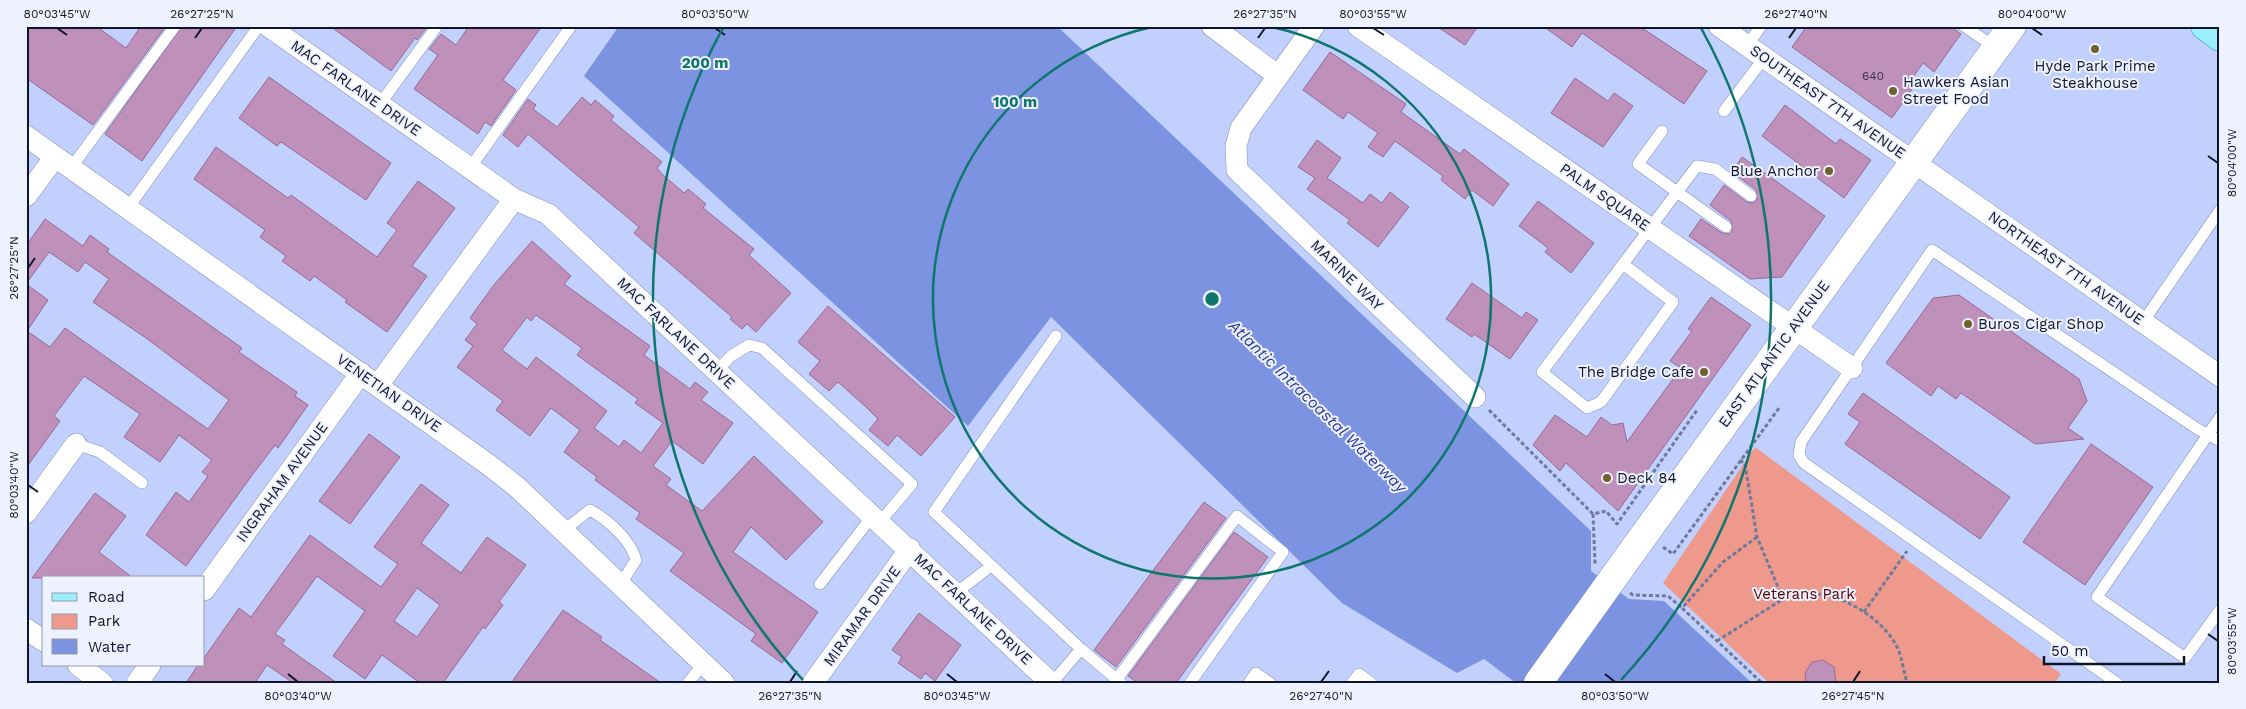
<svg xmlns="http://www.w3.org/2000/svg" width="2246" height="709" font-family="'Work Sans',sans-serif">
<rect width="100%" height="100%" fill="#c1d0fd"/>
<path fill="#ee998b" d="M1755,447l306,227 -6,9h-286l-106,-100z"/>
<path fill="#7b93e0" d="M619,26h438l534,505v40l38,28 35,2 88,82h-236l-32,-24 -27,14 -115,-70 -291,-286 -83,109 -384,-350z"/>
<path fill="#bf90ba" stroke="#976a93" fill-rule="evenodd" d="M26,26h70l30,22 15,-22h25l-73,99 -67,-47z
M182,26h55l-95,135 -37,-27z
M330,26h98l-11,14 -2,-2 -24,33z
M469,26h73l-39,54 13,10 -25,36 -6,-4 -7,12 -64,-45 24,-34 -9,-6 12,-15 15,11z
M1436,26h42l-13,19z
M1543,26h96l68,45 -23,33 -102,-71 -10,14z
M1807,26h143l11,8 -27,38 -11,-9 -12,17 1,9 -20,29 -100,-71z
M1330,52l76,52 -5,8 59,42 4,-5 45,35 -16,22 -21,-16 -7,9 -24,-19 2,-4 -48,-35 -12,16 -15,-10 10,-14 -30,-21 -5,7 -40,-29z
M269,77l122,86 -25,37 -85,-58 -4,4 -38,-28z
M1575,78l33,23 6,-8 19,13 -30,41 -52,-34z
M582,97l9,8 4,-5 19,16 -3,4 51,42 -5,6 6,7 21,18 4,-4 18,15 -3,4 51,41 -5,6 42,38 -35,39 -9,-8 -5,5 -12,-10 2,-2 -98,-84 5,-6 -111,-93 -10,13 -15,-12 25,-36 8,6 -3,4 24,18z
M1785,105l51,39 4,-5 31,21 -27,38 -82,-62z
M1317,140l24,18 -14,20 36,25 7,-9 12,9 8,-11 19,15 -31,40 -31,-24 3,-3 -43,-31 8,-11 -17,-11z
M216,147l72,51 3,-3 86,62 20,-27 -10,-7 31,-42 37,27 -43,58 15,10 -40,56 -42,-30 2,-2 -33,-24 -4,5 -28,-20 4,-5 -26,-19 5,-7 -71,-51z
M1742,157l83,59 -43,61 -32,2 -61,-43 12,-17 21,14 7,1 3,-3 -1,-10 -21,-16 14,-20 23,17 6,1 4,-3 -1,-10 -24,-18z
M1538,201l56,42 -23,30 -26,-21 3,-4 -29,-22z
M45,219l38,27 7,-11 19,14 -2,3 135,96 -3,4 58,40 -2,4 13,9 -30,43 -3,-3 -22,29 -67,92 -40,-31 30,-43 13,10 19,-26 -6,-4 10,-12 -33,-25 -19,27 -36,-25 16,-23 -56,-38 -30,40 6,5 -34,47v-184l22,16 -21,31 23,16 15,-19 143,101 21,-29 -83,-62 -53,-36 16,-23 -24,-17 -7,10 -29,-20 -23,32v-38z
M532,241l39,35 -7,8 86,62 -6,9 46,34 5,-7 13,10 -7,8 32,23 -30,41 -31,-23 -19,25 18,13 -5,6 36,26 52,-55 69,66 -37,38 -35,-33 -18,25 85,60 -36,51 -31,-22 5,-7 -86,-63 14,-18 -48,-34 4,-6 -45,-33 2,-3 -33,-25 16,-22 -29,-22 -21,28 -34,-26 7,-9 -46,-34 16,-21 -8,-6 12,-16 -7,-6 23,-32zM536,315l46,33 -5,7 61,44 -3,4 28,20 -22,30 -17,-13 -5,7 -25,-19 13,-17 -71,-54 -9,12 -25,-19 25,-33 4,4z
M1472,283l50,35 4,-6 12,8 -28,39 -36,-25 -2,3 -26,-18z
M1959,295l120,84 8,22 -19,27 16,11 -49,5 -74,-51 -5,6 -18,-13 -7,10 -45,-33 47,-65z
M1711,297l40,28 -133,186 -52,-48 -6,8 -27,-26 22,-30 32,22 14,-20 11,8 11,-2 4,19 54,-74 -11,-7 22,-30 -4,-2z
M828,306l127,111 -34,39 -24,-21 -9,11 -19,-16 9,-11 -12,-12 -28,-25 -9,9 -20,-17 11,-13 -22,-19z
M1863,393l147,104 -30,42 -135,-95 15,-22 -12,-8z
M369,434l31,23 -50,67 -31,-23z
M2091,444l62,43 -68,98 -62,-43z
M421,484l28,21 -28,38 40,30 26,-36 39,28 -27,37 4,3 -18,24 -2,-2 -40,56h-23l-38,-28 -17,24 -32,-23 32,-45 -48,-35 -42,58 10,6 -3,4 55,39h-44l-26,-18 -12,18h-69l12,-18h6v-7l35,-50 12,9 59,-82 71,52 17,-23 -24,-17zM417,588l23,17 -23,32 -23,-16z
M95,493l31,23 -27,36 34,26h-101z
M1204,502l22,16 -110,149 -22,-17z
M1234,532l34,25 -92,126h-38l-10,-7z
M563,610l39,27 -2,3 61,43h-150z
M919,613l42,32 -26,36 -10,-8 -4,6 -23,-16 4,-6 -10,-7z
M1823,660l11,7 2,16h-30l-1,-10 7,-11z"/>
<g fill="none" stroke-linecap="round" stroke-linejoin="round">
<defs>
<path id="lane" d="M1964,26l32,22
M1747,46l14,-20
M380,104l57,-78
M1724,111l40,-53
M1662,131l-24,33 88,63
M71,168l104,-142
M470,168l101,-142
M128,208l131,-182
M1623,264l50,38 -72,100 -14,6 -45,-36c52,-69 103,-138 155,-206l18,3 36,27
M2143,322l77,-112
M1056,336l-122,176 147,137 40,34
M717,371l14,-15 18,-11 13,3 150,136 -32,38
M2220,417l-123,180 88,61 35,-48
M76,444l24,8 42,31
M563,531l27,-21c18,10 41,30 46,50l-16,25
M820,584l53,-69
M956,593l35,-27
M1117,679l120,-163 46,36 -93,131
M688,683l16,-20
M1052,683l29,-34
M1249,683l7,-10 14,10
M1352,683l7,-9 12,9
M2117,683l-313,-220 -5,-8 2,-13 131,-192 264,178 24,13"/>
<path id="street" d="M268,26l246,173 34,15 503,469
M1212,26l66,50
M1314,26l-73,102 -5,18 1,24 238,227
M1358,26l494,342
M1719,26l501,350
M26,136l463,329 28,22 207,196
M26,196l29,-39
M378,385l136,-186
M26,513l50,-69
M204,590l157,-217
M26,629l18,12
M78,665l24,18
M137,683l13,-18
M813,683l97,-134"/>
<path id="secondary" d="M1634,549l378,-523"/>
<path id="primary" d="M2205,26l15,11"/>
</defs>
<use href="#lane" stroke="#8091c5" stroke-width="12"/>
<use href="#street" stroke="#8091c5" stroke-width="22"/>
<use href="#secondary" stroke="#8091c5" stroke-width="29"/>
<use href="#primary" stroke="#3f9bb0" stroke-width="29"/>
<path stroke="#6f7a9b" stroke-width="3" stroke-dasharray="4 2.5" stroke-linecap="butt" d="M1489,410l104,104 13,-3 11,13 80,-114
M1740,460l5,4 12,73 26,62c7,-2 15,-5 22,-5 33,-4 80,25 93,55 4,10 6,23 9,34
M1593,514l2,50
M1757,537l-34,25 -41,46 80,75
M1663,547l10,7 106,-146
M1630,593l3,2 35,1 14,12
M1864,612l43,-61
M1717,641l66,-42"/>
<use href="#lane" stroke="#fff" stroke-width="11"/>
<use href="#street" stroke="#fff" stroke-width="21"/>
<use href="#secondary" stroke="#fff" stroke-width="28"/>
<use href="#primary" stroke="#9beefb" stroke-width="28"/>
<defs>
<path id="secondary-bridge" d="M1538,683l96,-134"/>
</defs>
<use href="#secondary-bridge" stroke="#8091c5" stroke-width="29" stroke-linecap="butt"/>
<use href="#secondary-bridge" stroke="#fff" stroke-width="28"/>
</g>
<path fill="none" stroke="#10162a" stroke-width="2" d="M57,28l10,7M715,28l10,7M1373,28l11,7M2032,28l10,7M195,38l7,-10M1258,38l7,-10M1789,38l7,-10M2208,156l10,7M28,268l7,-10M28,485l10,7M2208,634l10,7M288,674l10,8M947,674l10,8M1605,674l10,8M790,682l7,-11M1321,682l8,-11M1853,682l7,-11"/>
<g fill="none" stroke="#0f766e" stroke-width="2.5">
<path d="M1272 27A279 279 0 1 1 1152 27"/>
<path d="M803 680A559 559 0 0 1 723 28M1701 28A559 559 0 0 1 1621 680"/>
</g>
<g fill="#715f2e" stroke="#eef2fe" stroke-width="2">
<circle cx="2095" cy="49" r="5"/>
<circle cx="1893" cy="91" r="5"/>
<circle cx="1829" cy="171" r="5"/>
<circle cx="1968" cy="324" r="5"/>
<circle cx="1704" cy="372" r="5"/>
<circle cx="1607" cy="478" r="5"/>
</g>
<g text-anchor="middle" stroke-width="4" stroke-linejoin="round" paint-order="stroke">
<g font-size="12" fill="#3c344e">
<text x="1873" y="80">640</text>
</g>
<g font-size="15" fill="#10162a" stroke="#eef2fe" text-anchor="start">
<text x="2095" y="71" text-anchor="middle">Hyde Park Prime<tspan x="2095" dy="17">Steakhouse</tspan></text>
<text x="1903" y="87">Hawkers Asian<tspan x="1903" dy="17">Street Food</tspan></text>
<text x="1819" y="176" text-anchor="end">Blue Anchor</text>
<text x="1978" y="329">Buros Cigar Shop</text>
<text x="1694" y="377" text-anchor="end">The Bridge Cafe</text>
<text x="1617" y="483">Deck 84</text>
</g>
<g font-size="15" fill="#10162a" stroke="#eef2fe">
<text transform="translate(356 88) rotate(35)" y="5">MAC FARLANE DRIVE</text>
<text transform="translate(1828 102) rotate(35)" y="5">SOUTHEAST 7TH AVENUE</text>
<text transform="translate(1605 197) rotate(35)" y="5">PALM SQUARE</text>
<text transform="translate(2066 268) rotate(35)" y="5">NORTHEAST 7TH AVENUE</text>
<text transform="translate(1347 275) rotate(44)" y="5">MARINE WAY</text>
<text transform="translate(676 333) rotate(43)" y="5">MAC FARLANE DRIVE</text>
<text transform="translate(1774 354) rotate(-54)" y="5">EAST ATLANTIC AVENUE</text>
<text transform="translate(389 393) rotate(35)" y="5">VENETIAN DRIVE</text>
<text transform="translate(282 482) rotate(-54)" y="5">INGRAHAM AVENUE</text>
<text transform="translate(973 609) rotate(43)" y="5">MAC FARLANE DRIVE</text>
<text transform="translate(862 616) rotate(-54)" y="5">MIRAMAR DRIVE</text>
</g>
<g font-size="15" fill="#500" stroke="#eef2fe">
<text x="1804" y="599">Veterans Park</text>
</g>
<g font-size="16" font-style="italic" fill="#293a94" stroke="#eef2fe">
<text transform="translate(1318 406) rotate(44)" y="6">Atlantic Intracoastal Waterway</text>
</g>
</g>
<circle cx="1212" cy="299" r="8" fill="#0f766e" stroke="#eef2fe" stroke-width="2.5"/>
<g font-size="15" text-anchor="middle" font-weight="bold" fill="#0f766e" stroke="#eef2fe" stroke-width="4" stroke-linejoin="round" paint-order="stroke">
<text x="705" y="68">200 m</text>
<text x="1015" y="107">100 m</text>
</g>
<rect width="2246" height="709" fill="none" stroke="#eef2fe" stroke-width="55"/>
<rect x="42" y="576" width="162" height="90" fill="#eef2fe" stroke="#959aa9"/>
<rect x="52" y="593" width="25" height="8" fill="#9beefb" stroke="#959aa9"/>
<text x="88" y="602" font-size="15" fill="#10162a">Road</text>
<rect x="52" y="614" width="25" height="15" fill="#ee998b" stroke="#959aa9"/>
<text x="88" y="626" font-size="15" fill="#10162a">Park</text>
<rect x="52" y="639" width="25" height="15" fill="#7b93e0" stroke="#959aa9"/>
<text x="88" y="652" font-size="15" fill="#10162a">Water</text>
<path d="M2044 656v8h140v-8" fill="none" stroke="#10162a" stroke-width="2.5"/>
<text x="2051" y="656" font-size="15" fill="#10162a" stroke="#eef2fe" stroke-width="4" paint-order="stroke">50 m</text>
<rect x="28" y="28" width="2190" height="654" fill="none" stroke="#10162a" stroke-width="2"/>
<g font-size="12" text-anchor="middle" fill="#10162a">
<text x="57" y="18">80°03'45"W</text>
<text x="202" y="18">26°27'25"N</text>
<text x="715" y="18">80°03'50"W</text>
<text x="1265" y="18">26°27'35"N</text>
<text x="1373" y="18">80°03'55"W</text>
<text x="1796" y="18">26°27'40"N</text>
<text x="2032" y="18">80°04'00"W</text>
<text transform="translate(2232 163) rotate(-90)" y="4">80°04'00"W</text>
<text transform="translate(14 268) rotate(-90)" y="4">26°27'25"N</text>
<text transform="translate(14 485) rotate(-90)" y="4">80°03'40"W</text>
<text transform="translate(2232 641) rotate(-90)" y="4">80°03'55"W</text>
<text x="298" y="700">80°03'40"W</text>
<text x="790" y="700">26°27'35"N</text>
<text x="957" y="700">80°03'45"W</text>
<text x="1321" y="700">26°27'40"N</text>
<text x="1615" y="700">80°03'50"W</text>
<text x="1853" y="700">26°27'45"N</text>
</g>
</svg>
